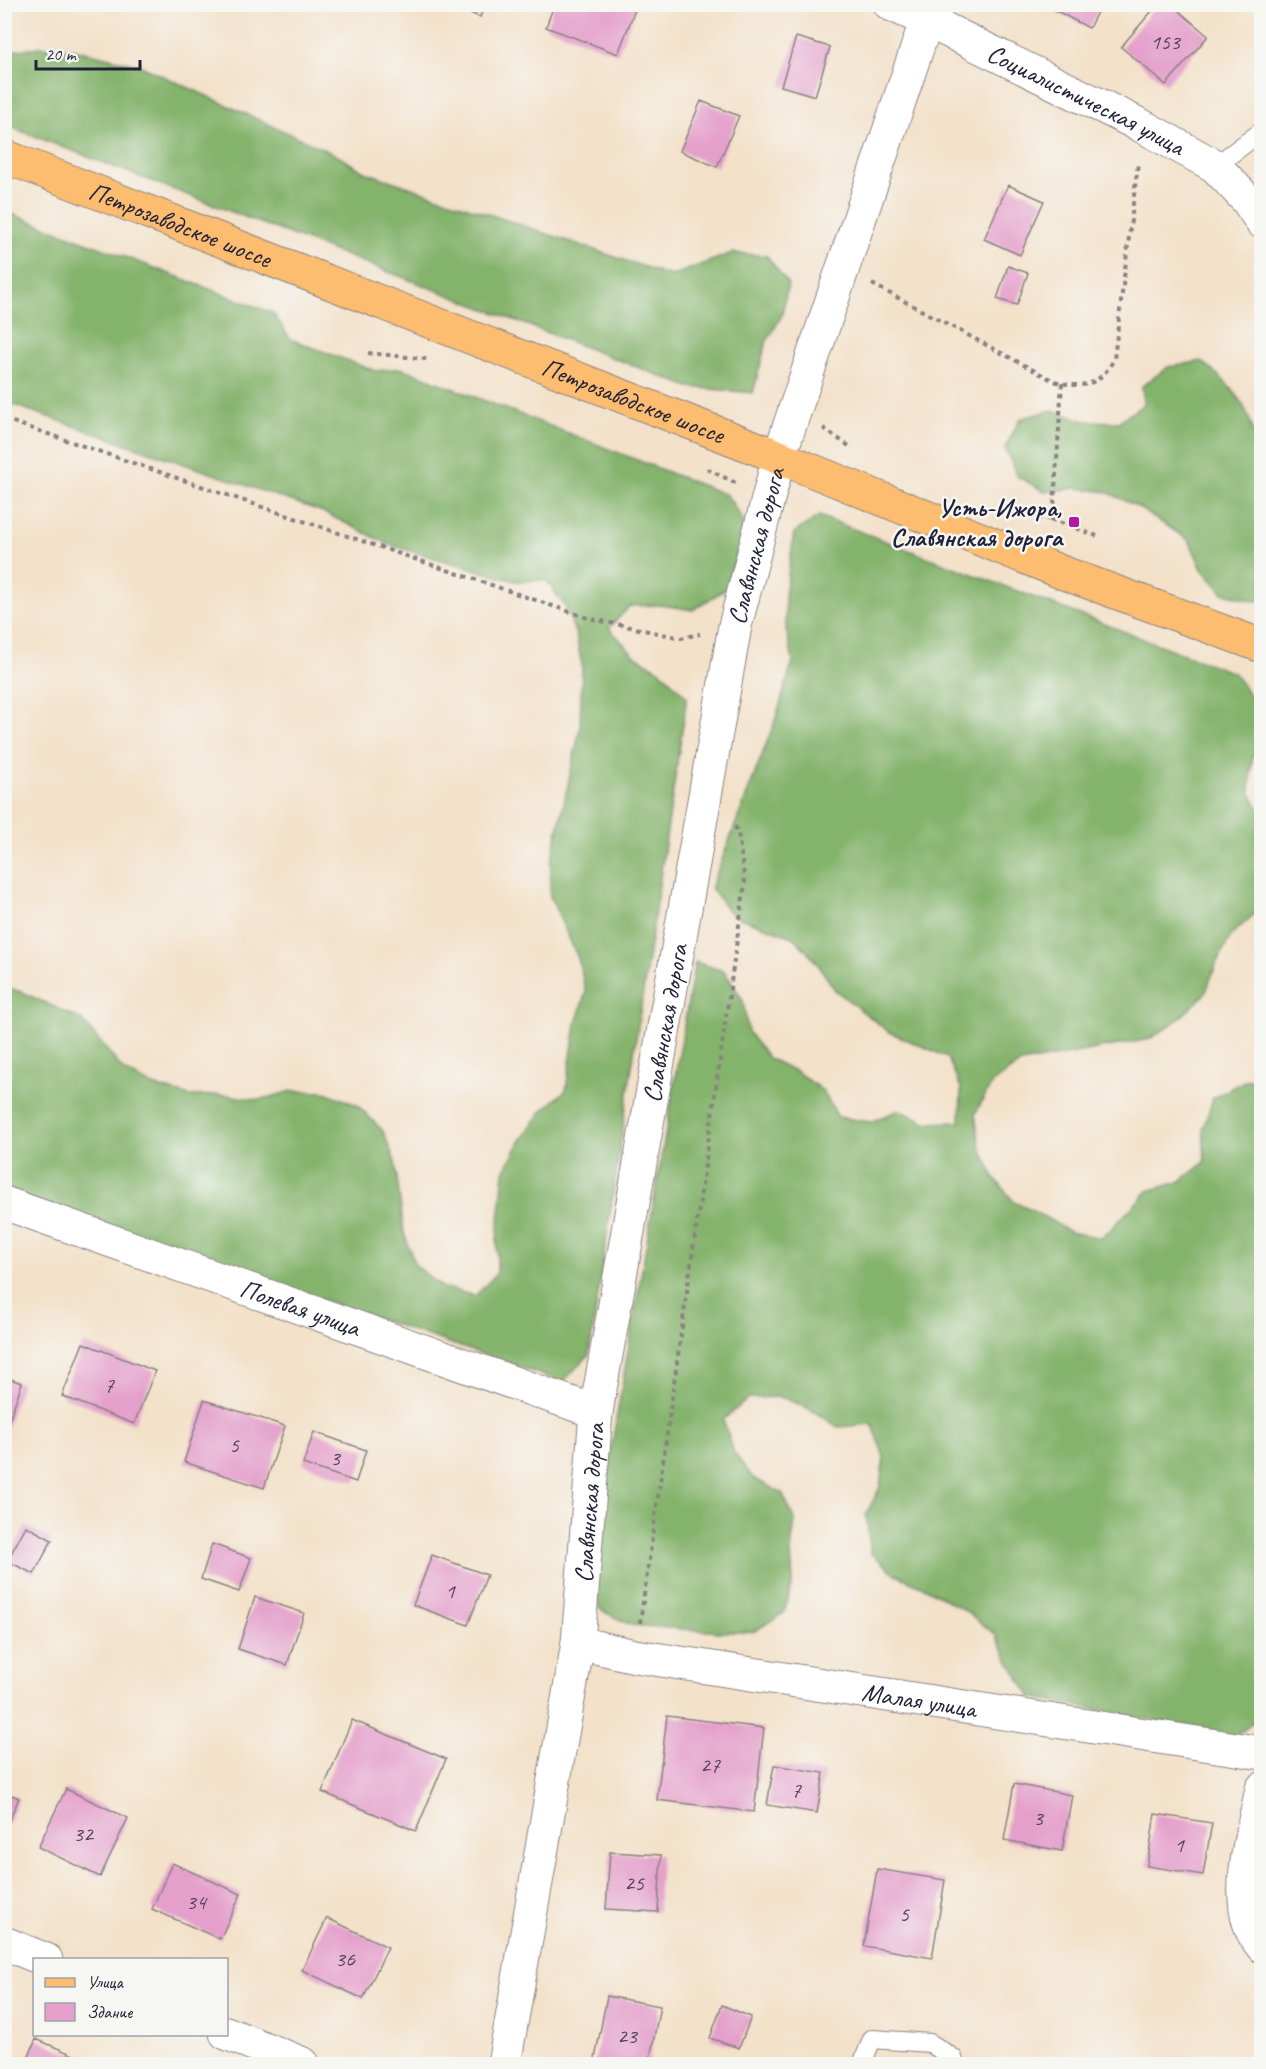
<svg xmlns="http://www.w3.org/2000/svg" width="1266" height="2069" font-family="Caveat,sans-serif">
<rect width="100%" height="100%" fill="#f6f6f2"/>
<filter id="ink" filterUnits="userSpaceOnUse"><feTurbulence type="fractalNoise" baseFrequency=".0167" numOctaves="2"/><feDisplacementMap in="SourceGraphic" scale="12" xChannelSelector="R" yChannelSelector="G"/><feConvolveMatrix kernelMatrix="1 2 1 2 8 2 1 2 1" color-interpolation-filters="sRGB"/></filter>
<filter id="wash" filterUnits="userSpaceOnUse"><feTurbulence type="fractalNoise" baseFrequency=".008" numOctaves="4" result="noise"/><feDisplacementMap in="SourceGraphic" scale="24" xChannelSelector="R" yChannelSelector="G"/><feGaussianBlur stdDeviation="1.35" result="paint"/><feColorMatrix in="noise" values="0 0 0 0 0 0 0 0 0 0 0 0 0 0 0 0 0 1.4 0 .05"/><feComposite in="paint" operator="in"/></filter>
<g filter="url(#wash)">
<rect width="100%" height="100%" fill="#f3e1c9"/>
<path fill="#84b36c" stroke="#536a54" stroke-width="1.5" d="M39,47l35,2 67,17 193,88 31,18 306,104 61,-23 35,3 21,28 -6,31 -16,28 -13,50 -64,-6 -684,-262v-73z
M4,211l269,102 17,26 85,32 26,-3 326,127 18,28 -18,65 -34,22 -31,-5 -32,1 -21,22 25,27 27,16 26,26 -98,658 -26,27 -558,-191v-204l17,5 60,28 42,51 29,15 37,10 36,-1 33,5 33,-9 33,1 32,13 26,26 12,31 9,71 11,32 27,22 33,9 22,-23v-33l7,-68 17,-32 22,-30 23,-20 10,-67 10,-31 -8,-34 -28,-62 1,-34 29,-133 2,-64 -6,-30 -11,-29 -19,-26 -31,1 -125,-36 -67,-33 -318,-110z
M1202,361c16,14 34,29 44,50 6,13 8,27 15,40l1,149 -6,1 -33,-8 -21,-24 -13,-29 -53,-34 -29,-14 -31,-4 -31,4 -28,-16 -12,-28 15,-29 32,-9 33,11 33,1 26,-18 -2,-18 26,-19z
M819,516l415,157 18,25 9,22v15l-9,24 -2,33 11,21 1,92 -4,6 -26,23 -15,28 -12,32 -26,25 -29,20 -129,24 -29,20 -17,31 5,33 15,31 19,24 29,14 27,16 32,6 46,-47 31,-9 26,-20 -2,-33 10,-31 33,-18 15,-3 1,629c-3,14 -15,22 -27,30l-204,-39 -21,-33 -15,-30 -28,-22 -39,-23 -33,-15 -24,-21 -5,-38 14,-28 4,-30 -12,-33 -34,3 -28,-18 -29,-12 -32,1 -26,22 11,33 19,25 29,15 13,27 -4,31 2,30 -9,32 -31,19h-33l-89,-7 -29,-14 -14,-28 107,-621 29,9 19,29 5,32 20,26 29,14 26,19 15,26 32,5 29,-12 29,13 32,-1 1,-34 -14,-31 -58,-25 -54,-42 -18,-27 -22,-25 -63,-23 -21,-27 63,-164 19,-63 -7,-32 -1,-33 9,-63z"/>
<g id="blocks">
<path fill="#e49fcb" d="M446,4h39l-5,13z
M1043,4h58l-12,24z
M1158,4h13l37,32 -42,49 -45,-38z
M554,5h76l6,2 -18,47 -72,-27z
M796,37l34,10 -15,49 -34,-10z
M701,101l38,15 -22,51 -37,-16z
M1008,185l36,16 -24,54 -36,-16z
M1008,266l20,7 -11,32 -20,-6z
M83,1343l72,28 -21,53 -72,-28z
M4,1377l18,6 -17,49h-1z
M204,1400l81,26 -21,62 -80,-26z
M314,1432l52,18 -10,32 -53,-18z
M26,1526l26,14 -18,34 -27,-13z
M212,1544l39,14 -12,34 -38,-13z
M432,1555l55,20 -19,50 -55,-20z
M255,1597l49,16 -17,52 -49,-16z
M667,1716l97,12 -10,84 -97,-12z
M352,1720l94,39 -30,72 -94,-39z
M774,1765l50,8 -7,40 -50,-8z
M1014,1784l58,11 -10,56 -58,-11z
M66,1789l62,29 -28,59 -62,-30z
M4,1792l15,6 -15,34z
M1155,1814l57,9 -9,52 -56,-9z
M610,1852l51,3 -3,57 -52,-3z
M172,1863l69,31 -21,45 -68,-30z
M877,1869l68,11 -13,78 -68,-12z
M327,1918l61,29 -25,52 -61,-29z
M607,1996l53,10 -11,58h-55z
M722,2005l29,12 -12,31 -29,-10z
M36,2039l47,20 -3,5h-54z"/>
</g>
</g>
<g filter="url(#ink)">
<use href="#blocks" fill-opacity="0" stroke="#8a8282" stroke-width="1.5"/>
<g fill="none" stroke-linecap="round" stroke-linejoin="round">
<defs>
<path id="lane" d="M1215,166l47,-35
M862,2064l10,-25 58,4 23,15 2,6"/>
<g id="street">
<path id="s1" d="M890,4l36,16 216,106 73,40 33,35 14,21"/>
<path id="s2" d="M4,1203l592,209"/>
<path id="s3" d="M578,1643l57,13 627,97"/>
<path d="M1262,1789c-9,46 -34,118 0,157"/>
<path d="M4,1943l42,17"/>
<path d="M226,2033l77,31"/>
<path id="s4" d="M504,2064l74,-421 18,-231 139,-786 44,-169 153,-453"/>
</g>
<g id="primary">
<path id="s5" d="M4,156l775,301 282,115 201,74"/>
</g>
</defs>
<use href="#lane" stroke="#8a8282" stroke-width="20"/>
<use href="#street" stroke="#8a8282" stroke-width="35"/>
<use href="#primary" stroke="#8a8282" stroke-width="35"/>
<path stroke="#8a8282" stroke-width="4" stroke-dasharray="4.5 4.5" stroke-linecap="butt" d="M872,284l182,97c28,8 45,6 60,-22l24,-196
M368,353l59,6
M1062,383l-9,137 44,16
M4,419l584,199 93,20 19,-4
M823,428l26,18
M707,469l31,15
M1003,509l50,11
M640,1623l105,-740 -7,-50 -3,-7"/>
<use href="#lane" stroke="#fff" stroke-width="18"/>
<use href="#street" stroke="#fff" stroke-width="33"/>
<use href="#primary" stroke="#fcbd6f" stroke-width="33"/>
</g>
</g>
<rect fill="#b5179e" stroke="#f6f6f2" stroke-width="2" x="1068" y="516" width="12" height="12" rx="3"/>
<g text-anchor="middle" stroke-width="5" stroke-linejoin="round" paint-order="stroke">
<g font-size="22" fill="#52415f">
<text x="1165" y="49">153</text>
<text x="109" y="1392">7</text>
<text x="234" y="1452">5</text>
<text x="335" y="1465">3</text>
<text x="450" y="1598">1</text>
<text x="710" y="1772">27</text>
<text x="796" y="1797">7</text>
<text x="1038" y="1825">3</text>
<text x="83" y="1841">32</text>
<text x="1179" y="1852">1</text>
<text x="634" y="1890">25</text>
<text x="196" y="1909">34</text>
<text x="904" y="1921">5</text>
<text x="345" y="1966">36</text>
<text x="627" y="2043">23</text>
</g>
<g font-size="26" fill="#22223b" stroke="#f6f6f2">
<text dy="9" stroke="none"><textPath href="#s1" startOffset="218">Социалистическая улица</textPath></text>
<text dy="9" stroke="none"><textPath href="#s5" startOffset="189">Петрозаводское шоссе</textPath></text>
<text dy="9" stroke="none"><textPath href="#s5" startOffset="675">Петрозаводское шоссе</textPath></text>
<text dy="9" stroke="none"><textPath href="#s4" startOffset="1540">Славянская дорога</textPath></text>
<text dy="9" stroke="none"><textPath href="#s4" startOffset="1054">Славянская дорога</textPath></text>
<text dy="9" stroke="none"><textPath href="#s2" startOffset="314">Полевая улица</textPath></text>
<text dy="9" stroke="none"><textPath href="#s4" startOffset="568">Славянская дорога</textPath></text>
<text dy="9" stroke="none"><textPath href="#s3" startOffset="346">Малая улица</textPath></text>
</g>
<g font-size="26" font-weight="bold" fill="#22223b" stroke="#f6f6f2" text-anchor="end">
<text x="1062" y="516">Усть-Ижора,<tspan x="1062" dy="30">Славянская дорога</tspan></text>
</g>
</g>
<rect width="1266" height="2069" fill="none" stroke="#f6f6f2" stroke-width="24"/>
<rect x="33" y="1958" width="195" height="78" fill="#f6f6f2" stroke="#a1a1a9" stroke-width="1.5"/>
<rect x="45" y="1978" width="30" height="9" fill="#fcbd6f" stroke="#a1a1a9" stroke-width="1.5"/>
<text x="87" y="1988" font-size="18" fill="#22223b">Улица</text>
<rect x="45" y="2003" width="30" height="18" fill="#e49fcb" stroke="#a1a1a9" stroke-width="1.5"/>
<text x="87" y="2018" font-size="18" fill="#22223b">Здание</text>
<path d="M36 60v9h104v-9" fill="none" stroke="#22223b" stroke-width="3"/>
<text x="45" y="60" font-size="18" fill="#22223b" stroke="#f6f6f2" stroke-width="4.5" paint-order="stroke">20 m</text>
</svg>
